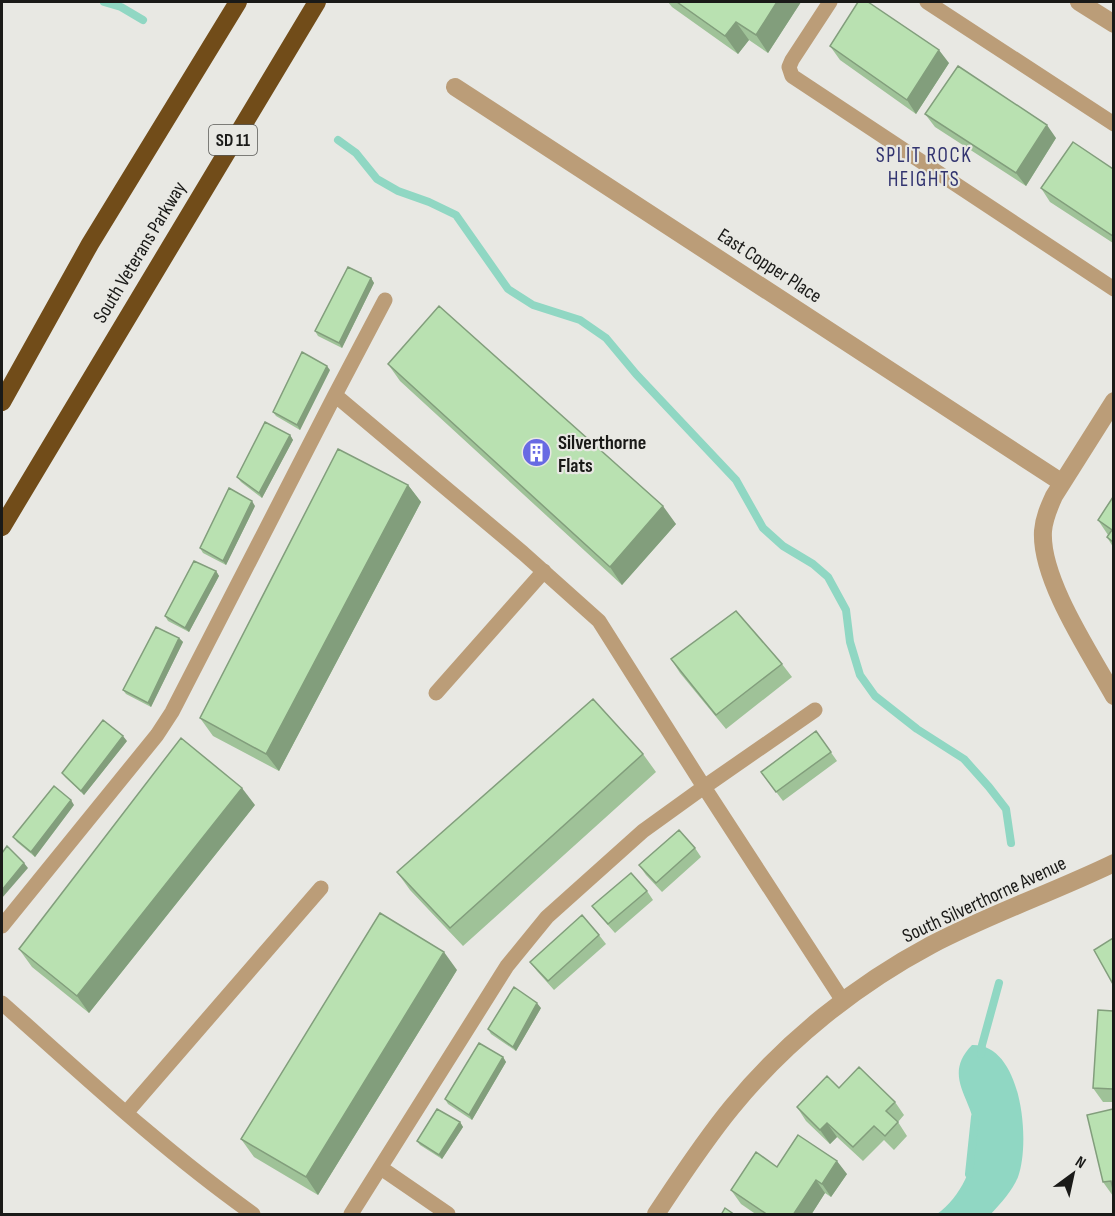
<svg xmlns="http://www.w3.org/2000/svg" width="1115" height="1216" font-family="'Sofia Sans Condensed',sans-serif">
<rect width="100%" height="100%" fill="#e8e8e3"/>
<path fill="#90d7c3" d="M972,1045c50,-2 59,97 46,132 -6,14 -17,26 -27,37h-54c25,-18 39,-50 38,-82 -1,-33 -34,-55 -3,-87z"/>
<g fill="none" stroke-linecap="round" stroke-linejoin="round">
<path stroke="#90d7c3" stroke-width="8" d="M104,2l17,5 22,13
M338,140l18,13 21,26 21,12 31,11 27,13 52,74 25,16 47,15 26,18 30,36 100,106 27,48 20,18 30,18 15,13 18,33 4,32 10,33 15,21 42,33 47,30 25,28 17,22 5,34
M981,1054l1,-9 17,-62
M969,1174l6,-57"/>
<path stroke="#bb9d78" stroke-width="15" d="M830,2l-38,58 -3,7 3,9 322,213
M927,2l187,122
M335,395l50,-95
M436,693l108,-122
M815,710l-111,77 139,214
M2,926l155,-191 15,-23 163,-317 188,158 76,68 105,166 -61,44 -96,86 -40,49 -156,248
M2,1003c81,72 162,148 251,211
M126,1113l195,-225
M381,1168l67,46"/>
<path stroke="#bb9d78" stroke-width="18" d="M1079,2l35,22
M455,87l606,395
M1114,401l-60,95c-5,11 -10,22 -11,35 -3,48 47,122 71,165
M656,1214c24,-36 48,-73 76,-107 54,-66 124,-122 199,-162 59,-31 123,-53 183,-82"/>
<path stroke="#714c19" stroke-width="18" d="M2,402l88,-158 148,-242
M2,527l315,-525"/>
</g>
<path fill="#9fc298" d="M668,2h133l-33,51 -19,-13 -11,14 -66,-47z
M830,46l119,17 -33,51 -76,-54z
M925,114l131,24 -30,48 -91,-59z
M1113,169v74l-63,-41 -9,-14z
M371,278l3,5 -32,65 -24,-12 -3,-5z
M388,364l288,160 -54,61 -222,-204z
M330,370l-30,60 -24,-14 -3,-4z
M290,435l3,5 -31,58 -21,-16 -4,-5z
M408,485l13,17 -142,269 -66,-35 -13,-18z
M1113,497v50l-6,-10 1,-2 -10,-15z
M255,506l-29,59 -23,-12 -3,-5z
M216,571l3,5 -30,56 -21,-11 -3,-5z
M179,638l4,4 -32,65 -25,-13 -3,-4z
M671,659l111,5 10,13 -66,52 -46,-56z
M816,731l21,30 -54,40 -22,-29z
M127,741l-43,54 -19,-18 -3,-4z
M643,754l13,18 -193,174 -53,-56 -13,-18z
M74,805l-39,52 -18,-15 -4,-5z
M255,805l-166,208 -57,-46 -13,-18z
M695,848l6,9 -39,35 -16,-17 -7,-10z
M647,891l6,9 -38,33 -16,-18 -7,-9z
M599,935l7,9 -52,46 -17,-19 -7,-9z
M457,970l-139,225 -64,-38 -13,-18z
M541,1008l-25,43 -25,-17 -3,-5z
M1113,1011v91h-10l-10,-14z
M503,1057l3,5 -34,58 -24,-16 -3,-5z
M839,1088l56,14 9,13 -6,7 9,14 -13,14 -10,-10 -21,21 -26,-24 -7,7 -24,-23 -9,-14z
M1113,1109v87l-10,-14z
M460,1122l3,5 -21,32 -22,-14 -3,-4z
M777,1167l70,7 -16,23 -6,-4 -14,22h-54l-16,-11 -10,-14z"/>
<path fill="#829e7c" d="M777,2h24l-33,51 -12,-18z
M736,22l13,18 -11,14 -13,-18z
M939,50l10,13 -33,51 -9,-14z
M1047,125l9,13 -30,48 -10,-13z
M371,278l3,5 -32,65 -3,-5z
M327,366l3,4 -30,60 -3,-5z
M290,435l3,5 -31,58 -3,-5z
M408,485l13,17 -142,269 -13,-17z
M252,501l3,5 -29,59 -3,-4z
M663,506l13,18 -54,61 -12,-18z
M216,571l3,5 -30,56 -4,-4z
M179,638l4,4 -32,65 -3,-4z
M123,736l4,5 -43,54 -3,-4z
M242,788l13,17 -166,208 -12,-17z
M71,800l3,5 -39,52 -4,-5z
M24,863l4,5 -26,30v-8z
M444,952l13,18 -139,225 -12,-18z
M537,1003l4,5 -25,43 -3,-4z
M503,1057l3,5 -34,58 -3,-5z
M460,1122l3,5 -21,32 -3,-4z
M827,1123l10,14 -7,7 -10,-14z
M837,1161l10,13 -16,23 -9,-13z
M816,1180l9,13 -14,22h-18z"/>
<path fill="#b9e1b1" stroke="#829e7c" stroke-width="1.5" d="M677,2h100l-21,33 -20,-13 -11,14z
M858,2h10l71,48 -32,50 -77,-54z
M958,66l89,59 -31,48 -91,-59z
M1073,142l40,27v67l-72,-48z
M348,267l23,11 -32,65 -24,-12z
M439,306l224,200 -53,61 -222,-203z
M302,352l25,14 -30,59 -24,-13z
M265,422l25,13 -31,58 -22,-16z
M338,449l70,36 -142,269 -66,-36z
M229,488l23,13 -29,60 -23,-13z
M1113,497v45l-6,-5 5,-7 -14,-10z
M194,561l22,10 -31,57 -20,-12z
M736,611l46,53 -66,51 -45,-56z
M156,627l23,11 -31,65 -25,-13z
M593,699l50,55 -193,174 -53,-56z
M103,720l20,16 -42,55 -19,-18z
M816,731l15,21 -55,40 -15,-20z
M181,738l61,50 -165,208 -58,-47z
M54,786l17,14 -40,52 -18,-15z
M679,830l16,18 -39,35 -17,-18z
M7,846l17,17 -22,27v-37z
M631,873l16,18 -39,33 -16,-18z
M380,913l64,39 -138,225 -65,-38z
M582,915l17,20 -51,46 -18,-19z
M1113,938v46l-19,-34z
M514,987l23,16 -24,44 -25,-18z
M1098,1010l15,1v78l-20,-1z
M479,1043l24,14 -34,58 -24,-16z
M859,1067l36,35 -9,9 12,11 -13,14 -11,-10 -21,21 -26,-24 -7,7 -23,-23 30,-31 12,12z
M437,1109l23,13 -21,33 -22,-14z
M1113,1109v80l-2,-8 -8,1 -16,-67z
M798,1135l39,26 -15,23 -6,-4 -23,35h-25l-37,-25 25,-38 21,15z
M725,1208l10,7h-14z"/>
<defs>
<symbol id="building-disc" viewBox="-11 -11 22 22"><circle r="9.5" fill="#686ae3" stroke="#e8e8e3"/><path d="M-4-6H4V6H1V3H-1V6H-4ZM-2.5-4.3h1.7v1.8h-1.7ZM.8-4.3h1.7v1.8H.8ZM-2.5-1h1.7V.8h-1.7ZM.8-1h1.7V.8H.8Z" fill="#fff"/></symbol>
</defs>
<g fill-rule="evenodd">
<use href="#building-disc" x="520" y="436" width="33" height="33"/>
</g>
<g text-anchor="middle" stroke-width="4.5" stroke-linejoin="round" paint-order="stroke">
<rect fill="#e8e8e3" stroke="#585855" stroke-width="1.5" x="209" y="125" width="48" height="30" rx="4.5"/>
<g font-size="18" font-weight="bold" fill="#1a1a18">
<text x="233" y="146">SD 11</text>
</g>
<g font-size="20" fill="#1a1a18" stroke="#e8e8e3">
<text transform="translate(139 252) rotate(-59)" y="7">South Veterans Parkway</text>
<text transform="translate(770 265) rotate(33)" y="7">East Copper Place</text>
<text transform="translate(984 899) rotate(-25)" y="7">South Silverthorne Avenue</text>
</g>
<g font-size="20" font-weight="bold" fill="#1a1a18" stroke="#e8e8e3" text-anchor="start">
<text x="558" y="449">Silverthorne<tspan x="558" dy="23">Flats</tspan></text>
</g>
<g font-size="21" letter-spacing="1.5" fill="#323470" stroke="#e8e8e3">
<text x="924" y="162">SPLIT ROCK<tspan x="924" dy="24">HEIGHTS</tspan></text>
</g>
</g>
<rect width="1115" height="1216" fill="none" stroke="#1a1a18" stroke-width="6"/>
<g transform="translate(1073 1174) rotate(33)" stroke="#e8e8e3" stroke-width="4.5" paint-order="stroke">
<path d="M0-4.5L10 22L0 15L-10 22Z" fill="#1a1a18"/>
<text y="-9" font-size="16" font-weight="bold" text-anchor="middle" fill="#1a1a18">N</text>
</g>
</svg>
